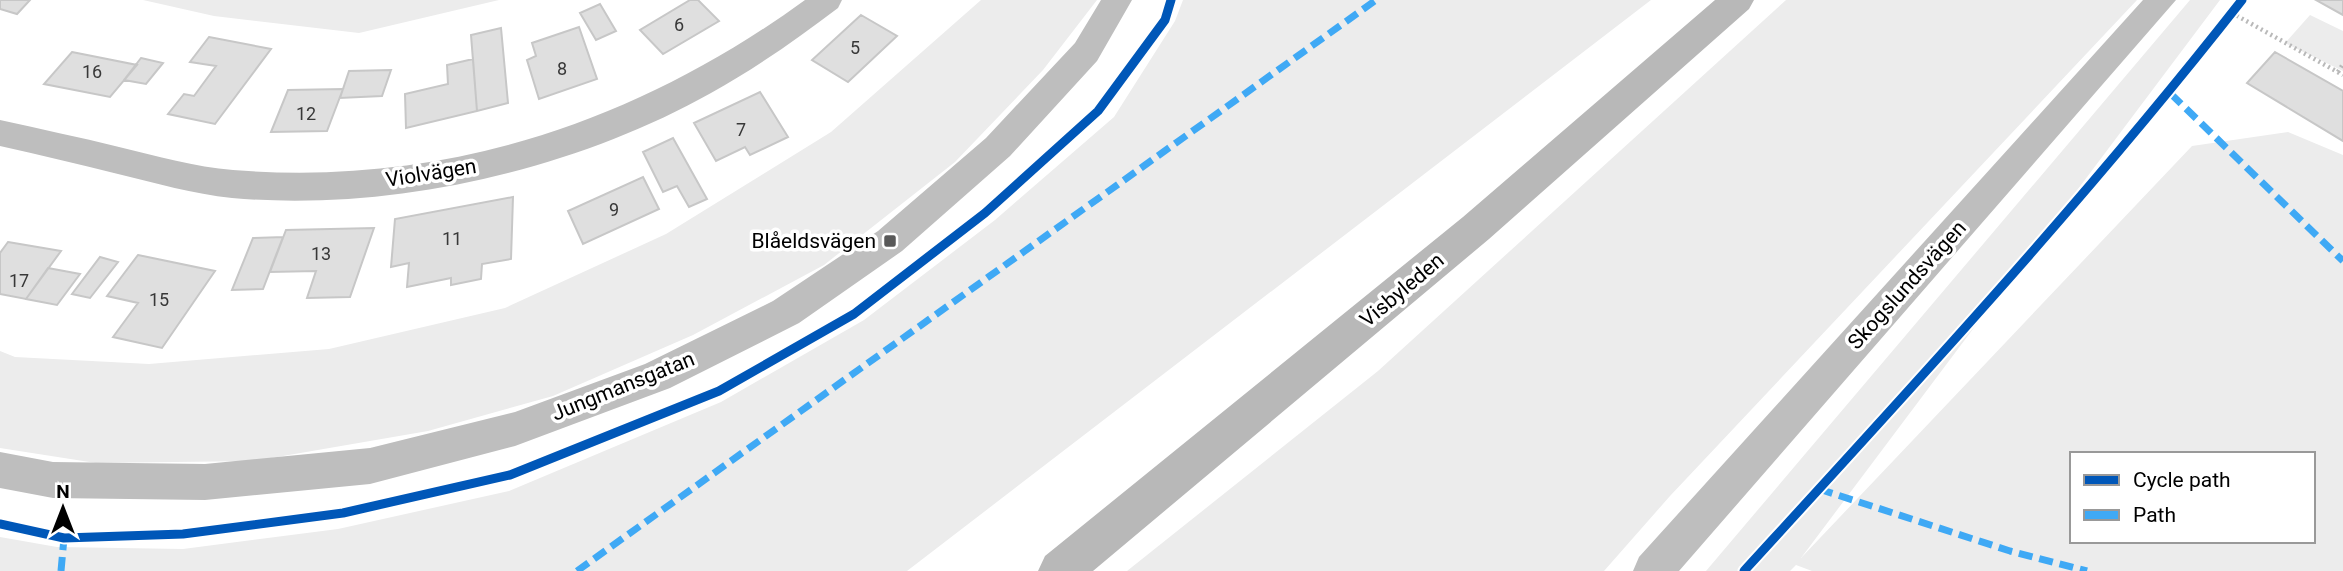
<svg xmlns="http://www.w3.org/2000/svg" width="2343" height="571" font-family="Roboto,sans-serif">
<rect width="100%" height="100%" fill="#fff"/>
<path fill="#ececec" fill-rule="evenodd" d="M143,0h356l-140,33 -145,-17z
M981,0h116l-54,70 -88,92 -131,103 -131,70 -140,61 -125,35 -174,30 -158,2 -96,-15v-97l15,6 134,7 180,-15 176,-41 161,-74 165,-102z
M1183,0h468l-744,571h-907v-34l57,10 126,2 155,-20 171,-38 212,-89 143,-82 131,-100 119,-103 61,-96z
M1786,0h351l-467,496 -66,75h-477l251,-200z
M2190,0h30l-419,558 391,-412 96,-14 55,23v416h-531l-16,-6 -6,6h-84zM2072,454h241v87h-241z
M2310,15l33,16v40l-58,-28z"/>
<path fill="#dfdfdf" stroke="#c7c7c7" stroke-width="2" d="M0,0h30l-13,14 -17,-5z
M690,0h8l21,21 -56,33 -23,-24z
M2316,0h27v15z
M600,4l16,27 -20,9 -16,-27z
M861,15l36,21 -49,46 -36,-22z
M579,27l18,52 -58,20 -12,-39 9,-4 -4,-13z
M501,28l7,75 -31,8 -6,-76z
M209,37l62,12 -56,75 -47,-10 16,-20 10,2 22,-30 -26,-4z
M72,52l65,13 -27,32 -66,-13z
M2275,52l68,39v50l-96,-58z
M141,58l22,5 -17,21 -22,-4z
M473,59l4,52 -71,17 -1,-34 43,-10 -1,-19z
M391,70l-9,26 -42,2 9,-27z
M343,89l-16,42 -56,1 17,-42z
M760,92l28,45 -38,18 -5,-8 -29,14 -22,-38z
M673,138l34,61 -18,8 -12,-21 -14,6 -20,-40z
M643,177l16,32 -76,35 -15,-33z
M513,197l-2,62 -29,5 -1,15 -30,6v-7l-44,9 2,-24 -18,4 4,-48z
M374,228l-24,69 -43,1 9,-27 -46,1 16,-42z
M283,237l-20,52 -31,1 21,-52z
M8,242l53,9 -35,48 -26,-5v-41z
M138,255l77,16 -53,77 -49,-11 25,-34 -31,-7z
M100,257l18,5 -28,36 -18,-4z
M48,268l32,6 -23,31 -31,-6z"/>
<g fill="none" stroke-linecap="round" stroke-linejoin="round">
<path stroke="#b9b9b9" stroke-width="4.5" stroke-dasharray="2 3.5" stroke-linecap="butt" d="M2232,13l111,62
M2338,72l5,-8"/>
<path fill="#bebebe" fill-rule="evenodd" d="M805,0h37l-4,8c-41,31 -82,60 -127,85 -139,78 -321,119 -479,105 -39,-4 -76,-15 -114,-24 -39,-10 -78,-19 -118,-28v-26c40,9 79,17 119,27 38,9 76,20 114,23 210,17 403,-47 572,-170z
M1101,0h31l-35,61 -87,95 -108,95 -103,72 -129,65 -155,58 -145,38 -165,16 -152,-2 -53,-10v-36l53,10 152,2 165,-16 145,-36 130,-48 128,-63 105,-70 108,-93 89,-95z
M2143,0h33l-497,571h-46l6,-14z"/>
<path fill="#b8b8b8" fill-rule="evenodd" d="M1715,0h39l-5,9 -260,230 -396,332h-55l7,-15 418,-339z"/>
<path stroke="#3fa9f5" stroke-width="7" stroke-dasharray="14 7" stroke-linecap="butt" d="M2171,94l172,167
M1819,489l191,62 77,20
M61,571l3,-33
M577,571l799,-571"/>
<defs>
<path id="cycleway" d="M0,524l64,14 119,-4 160,-21 167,-38 209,-84 135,-77 131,-101 113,-102 67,-91 6,-20
M1744,571c171,-187 342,-372 498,-571"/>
</defs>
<use href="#cycleway" stroke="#fff" stroke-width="13"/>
<use href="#cycleway" stroke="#0057b8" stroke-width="9"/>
</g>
<rect fill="#595959" stroke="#fff" stroke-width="2.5" x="883" y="234" width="14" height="14" rx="3.5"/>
<g text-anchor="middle" stroke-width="7" stroke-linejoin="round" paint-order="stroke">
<g font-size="18" fill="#383838">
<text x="679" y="31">6</text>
<text x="855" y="54">5</text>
<text x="562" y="75">8</text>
<text x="92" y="78">16</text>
<text x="306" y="120">12</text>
<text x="741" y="136">7</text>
<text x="614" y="216">9</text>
<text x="452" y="245">11</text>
<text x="321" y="260">13</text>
<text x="19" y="287">17</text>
<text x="159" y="306">15</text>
</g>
<g font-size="21" fill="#000" stroke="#fff">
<text transform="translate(431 173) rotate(-9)" y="7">Violvägen</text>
<text transform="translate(1907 285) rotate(-48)" y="7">Skogslundsvägen</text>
<text transform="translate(1402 290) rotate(-40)" y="7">Visbyleden</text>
<text transform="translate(623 386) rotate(-22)" y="7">Jungmansgatan</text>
</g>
<g font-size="21" fill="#000" stroke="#fff" text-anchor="end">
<text x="876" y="248">Blåeldsvägen</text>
</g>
</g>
<rect x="2070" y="452" width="245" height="91" fill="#ffffff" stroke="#999999" stroke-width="2"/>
<rect x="2084" y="475" width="35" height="10" fill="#0057b8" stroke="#999999" stroke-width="2"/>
<text x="2133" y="487" font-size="21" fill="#000000">Cycle path</text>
<rect x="2084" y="510" width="35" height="10" fill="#3fa9f5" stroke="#999999" stroke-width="2"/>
<text x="2133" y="522" font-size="21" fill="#000000">Path</text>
<g transform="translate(63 508)" stroke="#ffffff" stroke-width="5" paint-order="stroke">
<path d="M0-5L12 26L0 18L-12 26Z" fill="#000000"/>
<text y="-10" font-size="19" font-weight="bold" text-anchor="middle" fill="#000000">N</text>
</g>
</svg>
